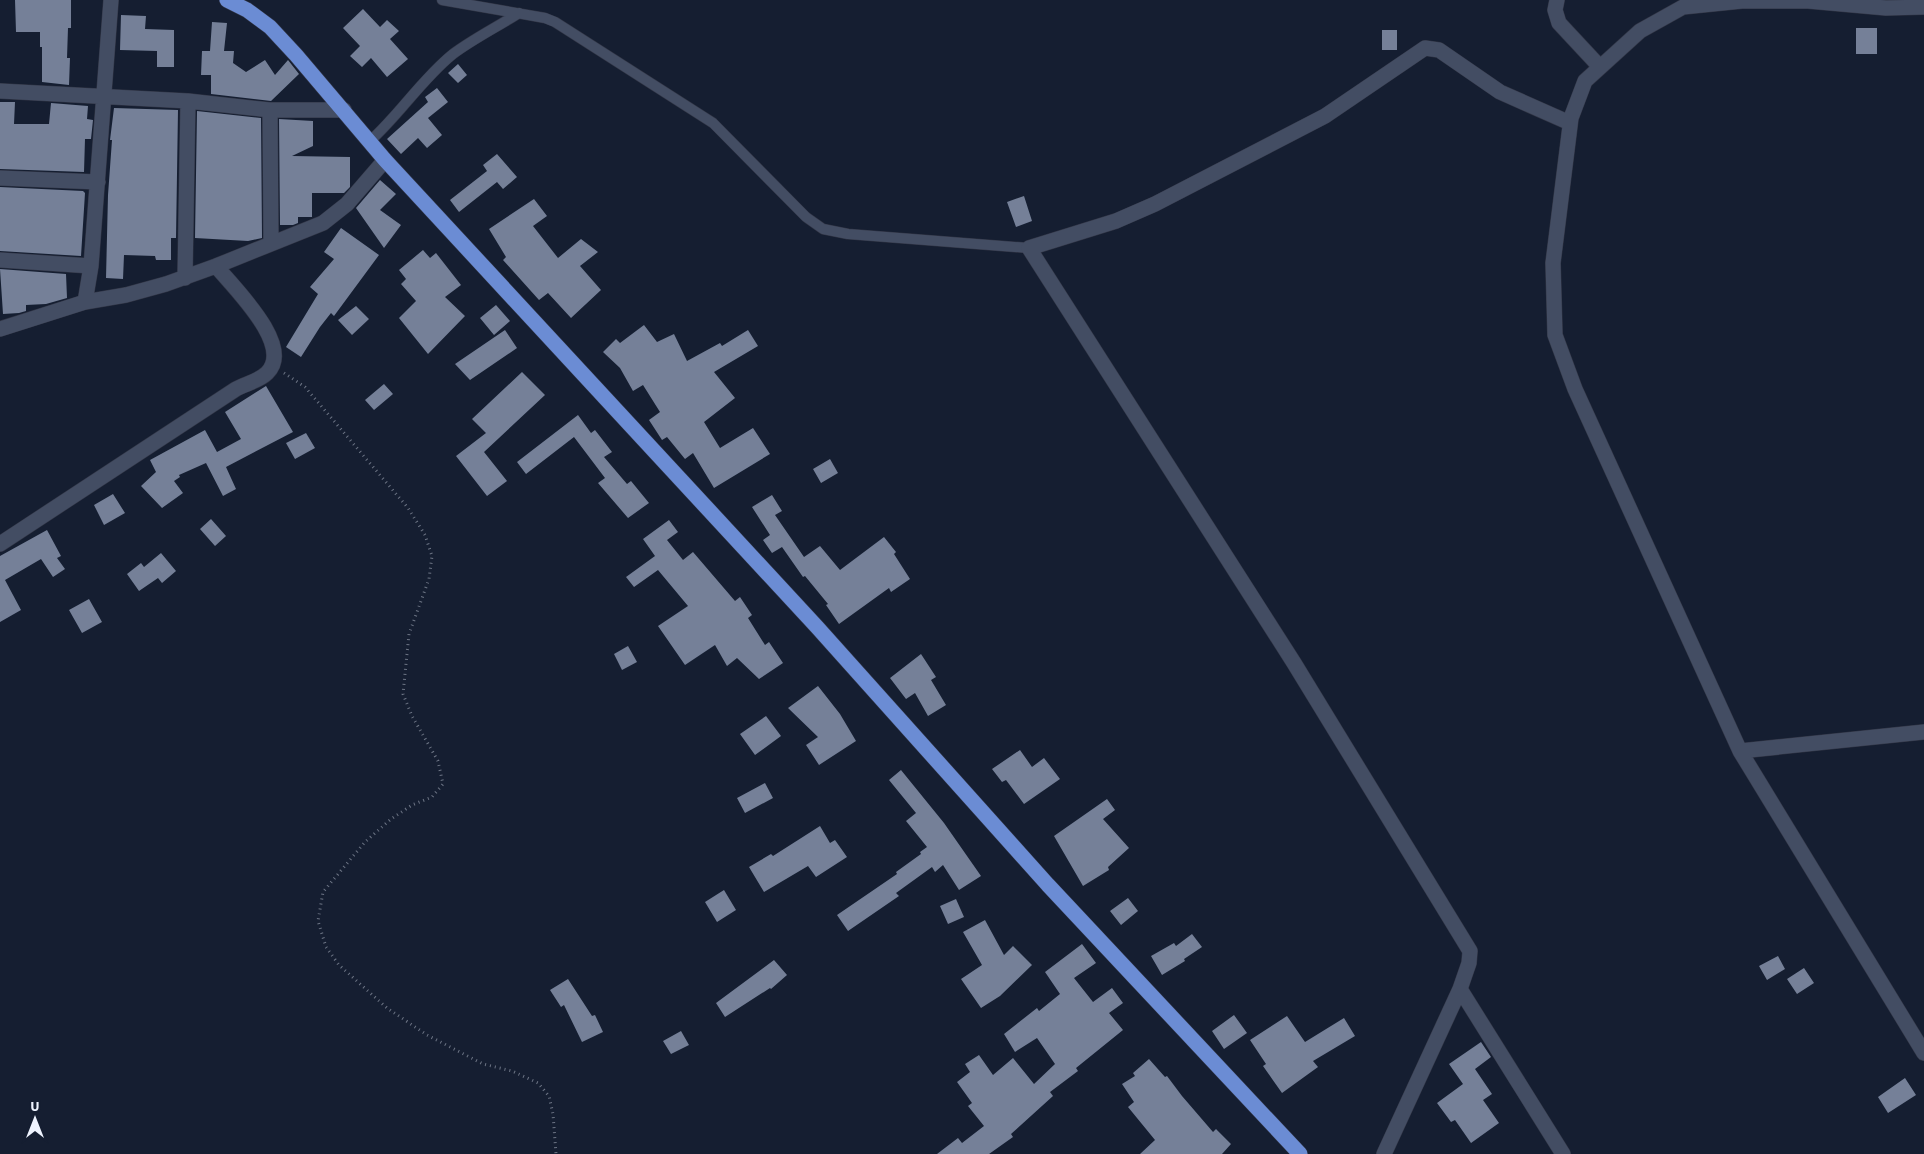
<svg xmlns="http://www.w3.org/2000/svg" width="1924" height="1154" font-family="'Source Sans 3',sans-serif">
<rect width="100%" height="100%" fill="#151e31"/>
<path fill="#758098" d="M15,0h56v28h-3l-1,30h3l-1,27 -27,-3v-35h-2v-15h-24z
M363,9l17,18 7,-7 12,11 -9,8 18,20 -21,18 -16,-19 -9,9 -12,-11 10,-10 -17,-18z
M121,15l25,1 -1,13 29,1v37h-17v-16l-37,-1z
M212,22l15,1 -3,28h10l-1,12 13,9 19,-12 10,15 13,-15 11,14 -28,27 -60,-7v-19h-10l1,-24h8z
M1856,28h21v26h-21z
M1382,30h15v20h-15z
M458,64l9,11 -9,8 -10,-10z
M437,88l11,14 -20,16 14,17 -15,13 -9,-10 -17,16 -14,-15 41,-37 -3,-5z
M0,102h15l-1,22h35l2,-21 37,3 -1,13 6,1 -2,19h-6l-1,33 -84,-3z
M114,108l64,2 -2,128h-5v22h-15l-1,-4 -31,-1 -1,24 -17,-1 2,-83 4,-55h-2z
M197,111l64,7 1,120 -14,3 -53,-3z
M279,119l34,2v25l-21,10 58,1v30l-6,6h-32v24h-14v6l-5,2h-13z
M497,154l20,23 -14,12 -6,-7 -38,30 -9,-12 37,-29 -4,-6z
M380,180l16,14 -16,16 21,15 -17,23 -28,-40z
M0,187l83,4 2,2 -4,63 -81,-5z
M1024,196l8,25 -16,6 -9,-25z
M534,199l13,17 -14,10 25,32 23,-19 17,13 -18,14 21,24 -30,28 -23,-25 -9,7 -36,-40 3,-3 -17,-28z
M341,228l38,27 -45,61 -3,-3 -11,14 -19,30 -15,-10 32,-53 -8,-7 24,-28 -10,-7z
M423,250l7,8 6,-5 25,32 -16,12 20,19 -37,38 -29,-36 17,-17 -15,-17 5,-5 -7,-9z
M0,269l66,5 1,24 -21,6 -20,1v6l-7,2 -16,1z
M496,305l14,16 -16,14 -14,-17z
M356,306l13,13 -17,16 -14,-15z
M644,325l13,17 17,-8 13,27 33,-18 2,3 26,-16 10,16 -44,26 21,26 -31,24 16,26 33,-20 17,26 -56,34 -21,-35 -8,6 -18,-22 -5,3 -13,-20 11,-8 -17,-27 -10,6 -13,-23 -17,-16 13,-13 4,4z
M505,330l12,18 -47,32 -15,-16z
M522,372l23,23 -61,57 23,29 -20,15 -31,-40 30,-23 -14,-14z
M384,384l9,10 -19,16 -9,-10z
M266,386l27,46 -67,35 10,22 -13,7 -17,-33 -27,12 1,2 -6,4 9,12 -21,15 -21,-22 15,-14 -6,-12 55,-30 12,22 24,-13 -16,-27z
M578,415l13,18 4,-3 17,22 -8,5 23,27 4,-3 18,22 -21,15 -30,-35 7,-5 -31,-41 -48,37 -9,-12z
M306,433l9,15 -20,11 -9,-16z
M830,459l8,14 -17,10 -8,-14z
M113,494l12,19 -21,12 -10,-20z
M772,495l10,16 -7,4 29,42 16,-11 20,24 44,-33 12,15 -2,2 16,25 -19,13 -2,-4 -50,36 -13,-19 2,-1 -23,-28 -2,1 -21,-30 -10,6 -9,-13 7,-5 -18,-28z
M211,519l15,17 -11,10 -15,-17z
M669,520l9,12 -11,8 16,20 10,-8 42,49 5,-4 12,18 -4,3 17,27 4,-3 14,21 -24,16 -22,-21 -10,8 -12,-21 -30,20 -27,-39 30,-20 -30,-36 -24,17 -8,-10 29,-21 -12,-17z
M47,530l14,26 -4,2 8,11 -12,8 -12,-18 -36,21 16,30 -21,12v-66z
M161,553l15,18 -14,12 -4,-5 -19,13 -12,-17 14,-11 3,4z
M89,599l13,23 -20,11 -13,-23z
M628,646l9,16 -15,8 -8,-16z
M921,654l15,23 -5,3 15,25 -18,11 -13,-23 -9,6 -16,-21z
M818,686l22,28 16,27 -37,24 -13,-20 12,-8 -30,-29z
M766,716l15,20 -26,19 -15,-21z
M1020,750l12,17 12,-9 16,21 -36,25 -18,-24 -4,2 -10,-13z
M901,770l43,53 37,53 -22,14 -16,-25 -8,7 -3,-5 -36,26 3,3 -51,35 -11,-16 60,-41 -1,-2 25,-18 -1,-2 7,-5 -21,-26 10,-8 -27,-33z
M765,783l8,15 -28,15 -8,-15z
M1107,799l8,11 -12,9 26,29 -21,19 1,3 -26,16 -29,-50z
M820,826l10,17 5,-3 12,17 -31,20 -8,-11 -44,26 -15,-25 22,-13 2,2z
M724,890l12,20 -19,12 -12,-20z
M1128,898l10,13 -17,14 -11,-14z
M956,899l8,18 -16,7 -8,-18z
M985,920l19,35 9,-9 19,19 -32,31 -19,12 -20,-29 21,-14 -19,-33z
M1192,934l10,13 -18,12 1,2 -23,14 -11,-19 23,-13 2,3z
M1082,944l14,19 -22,15 19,24 19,-14 11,15 -14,10 14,17 -47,38 2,3 -28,21 3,4 -42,38 2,3 -24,17h-52l21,-16 4,5 22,-17 -16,-20 4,-3 -15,-21 13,-10 -5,-8 14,-9 14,20 20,-17 21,26 21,-20 -18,-26 -22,14 -11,-18 33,-26 2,3 21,-17 -15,-22z
M1778,956l7,13 -18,11 -8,-14z
M774,960l13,15 -16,14 -1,-1 -45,29 -9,-14z
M1804,968l10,15 -17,11 -10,-15z
M568,979l24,37 3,-1 8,17 -21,10 -18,-37 -3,2 -11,-17z
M1234,1015l13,18 -23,16 -12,-18z
M1287,1016l18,26 39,-24 11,18 -42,25 5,6 -36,26 -19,-27 3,-2 -16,-24z
M681,1031l8,14 -18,9 -8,-13z
M1481,1042l10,15 -16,12 17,25 -9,6 16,23 -28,20 -16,-23 -4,2 -14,-19 26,-19 -14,-20z
M1149,1059l16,18 2,-1 15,20 31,36 3,-3 15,15 -9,10h-82l15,-14 -27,-33 6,-5 -12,-18 13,-8 -2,-3z
M1905,1078l11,17 -28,18 -10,-16z"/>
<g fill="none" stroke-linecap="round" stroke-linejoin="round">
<defs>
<path id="service" d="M442,0l103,18 10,4 158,101 93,94 17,12 25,5 181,14
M370,141c30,-27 52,-62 83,-87 20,-15 44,-27 66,-41"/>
<path id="minor" d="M1557,0l-2,10 4,13 41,44
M0,91l188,10 82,9h74
M270,110l1,132
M0,178l98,4
M0,260l91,6
M185,278l3,-177
M85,302l6,-36 20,-266
M0,329l85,-27 41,-7 40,-11 50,-18 107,-43 24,-19 38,-44
M0,544l236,-155c9,-5 23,-8 31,-16 28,-27 -34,-86 -51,-107
M1924,732l-184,19 184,302
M1740,751l-165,-362 -20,-54 -2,-72 18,-145 14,-37 55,-50 43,-24 59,-6h66l78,7 38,-1
M1460,989l103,165
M1384,1154l76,-165 9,-26 1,-12 -176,-288 -265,-415 87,-27 39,-17 170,-88 100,-68 14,2 61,42 70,31"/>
<path id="trunk" d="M227,0l20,10 23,17 26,28 89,105 432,467 231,258 252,269"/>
</defs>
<use href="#service" stroke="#323646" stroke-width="11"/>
<use href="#minor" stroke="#323646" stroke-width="16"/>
<use href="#trunk" stroke="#323646" stroke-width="16"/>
<path stroke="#6d7585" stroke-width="3" stroke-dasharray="1 4" stroke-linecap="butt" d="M284,373l21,14 103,121 17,27 7,21 -3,23 -20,55 -6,60 9,22 26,45 5,23 -11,13 -20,8 -21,14 -26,23 -42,50 -5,29 8,26 13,18 48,43 40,27 56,29 29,7 26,12 11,13 4,18 3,40"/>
<use href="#service" stroke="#434d63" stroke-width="10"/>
<use href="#minor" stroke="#434d63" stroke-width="15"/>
<use href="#trunk" stroke="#6b8cd4" stroke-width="15"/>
</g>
<g transform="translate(35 1119)" stroke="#151e31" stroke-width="4" paint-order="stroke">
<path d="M0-4L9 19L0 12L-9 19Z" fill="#eef3fe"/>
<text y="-8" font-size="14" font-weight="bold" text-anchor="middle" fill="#eef3fe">U</text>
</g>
</svg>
